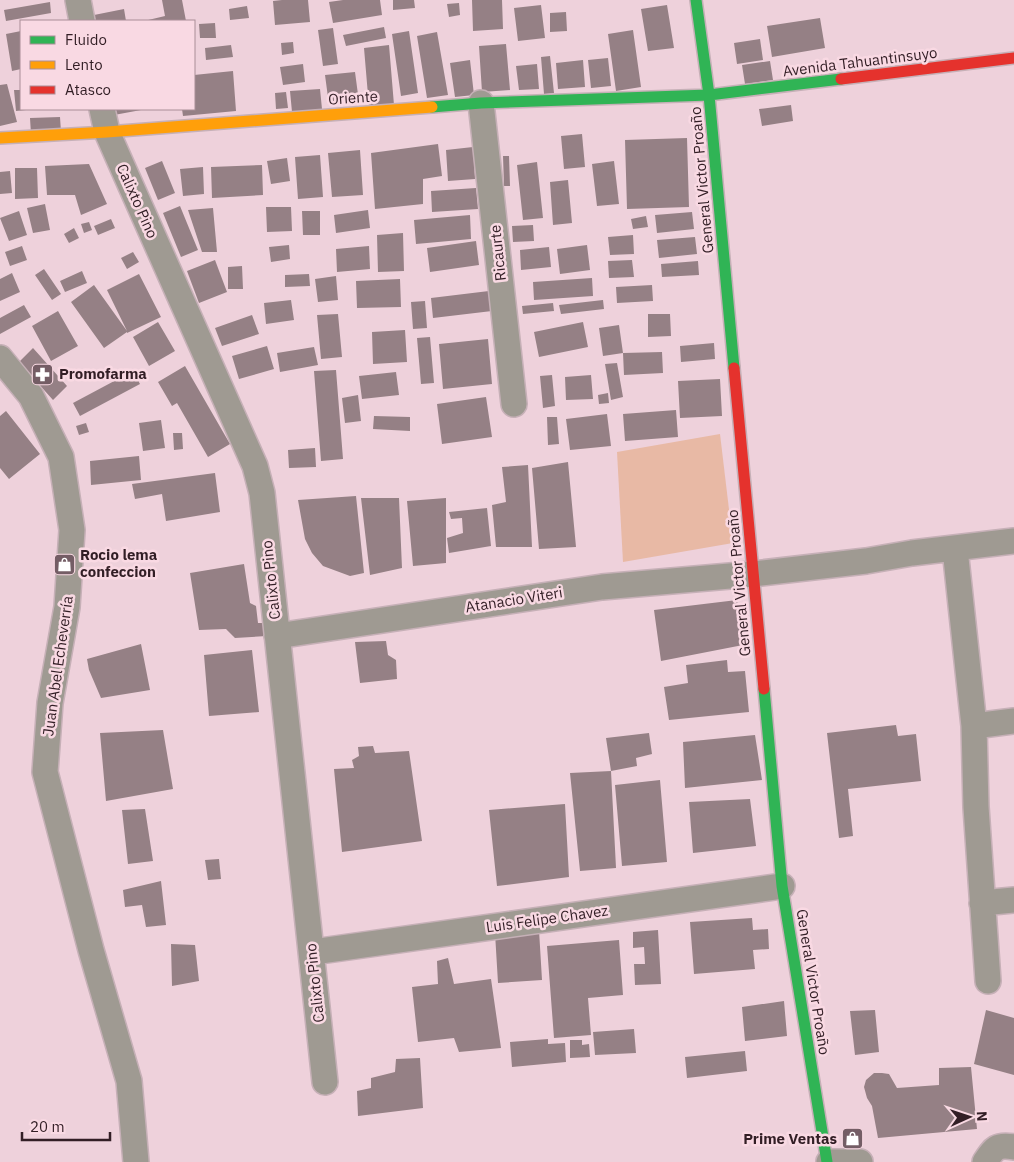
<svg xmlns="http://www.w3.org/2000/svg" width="1014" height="1162" font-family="'IBM Plex Sans',sans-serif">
<rect width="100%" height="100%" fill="#eed1db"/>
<path fill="#e8b9a5" d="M720,434l13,109 -110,19 -6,-110z"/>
<path fill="#958085" d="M162,0h20l4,21h-42l21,-5z
M282,0h26l2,22 -35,3 -2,-24z
M343,0h37l2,15 -49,8 -4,-21z
M393,0h21l1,8 -22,2z
M472,0h30l1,29 -30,2z
M50,2l1,11 -45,8 -2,-11z
M459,3l1,12 -11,2 -2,-13z
M541,5l4,33 -27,3 -4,-33z
M667,5l7,43 -26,3 -7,-42z
M247,6l2,12 -19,2 -1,-11z
M124,9l2,12h-30l-2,-6z
M566,12l1,19 -17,1v-19z
M820,18l5,30 -53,9 -5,-31z
M215,23l1,15h-16l-1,-14z
M384,27l2,11 -40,8 -3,-11z
M333,28l5,36 -15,2 -5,-36z
M633,30l8,57 -25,4 -8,-57z
M21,31v38l-9,2 -6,-37z
M409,31l9,62 -17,3 -9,-62z
M437,32l11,63 -21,3 -10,-62z
M760,39l3,21 -26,4 -3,-21z
M293,42l1,11 -12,2 -1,-12z
M506,44l4,46 -28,2 -3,-46z
M231,45l2,12 -27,3 -1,-12z
M389,45l5,60 -25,2 -5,-59z
M550,56l4,37 -10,1 -3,-37z
M608,58l3,28 -20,2 -3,-28z
M470,60l4,35 -19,2 -5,-34z
M583,60l2,27 -27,2 -2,-26z
M770,61l3,19 -28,4 -3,-19z
M303,64l2,18 -22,3 -3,-18z
M537,64l2,25 -20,1 -3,-24z
M233,71l3,40 -53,5 -1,-7h12v-34z
M355,72l4,30 -30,3 -4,-30z
M7,84l10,38 -17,4v-41z
M320,89l2,20 -30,3 -2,-21z
M14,90h7v19h5v1l-10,1z
M286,92l2,16 -12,1 -1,-16z
M791,105l2,16 -31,5 -3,-17z
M113,109h28v1l-27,5z
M60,117l1,15 -30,2 -1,-16z
M582,134l3,33 -21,2 -3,-33z
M687,138l2,69 -62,2 -2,-69z
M438,144l4,32 -19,3v25l-48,5 -4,-56z
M473,147l2,32 -27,2 -2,-31z
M360,150l3,45 -31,2 -4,-44z
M320,155l3,42 -25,2 -3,-42z
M503,156h6l1,30h-6z
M287,158l3,23 -19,3 -4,-23z
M162,161l13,32 -17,7 -13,-32z
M614,161l5,43 -22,2 -5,-42z
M537,162l6,56 -20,2 -6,-55z
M89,164l18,40 -26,11 -6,-20h-28l-2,-29z
M262,165l1,30 -51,3 -1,-31z
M203,167l1,27 -21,2 -3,-27z
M15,168h22l1,30 -23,1z
M10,171l2,22 -12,1v-22z
M568,180l4,43 -19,2 -3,-43z
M476,188l2,21 -46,3 -1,-21z
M45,204l5,26 -17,3 -6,-25z
M180,206l18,44 -17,7 -18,-44z
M266,207h25l1,24 -25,1z
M213,208l4,44h-15l-14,-42z
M368,210l2,18 -34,5 -2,-18z
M19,211l8,24 -18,6 -9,-23z
M302,211h18v24h-17z
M692,212l2,17 -37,4 -2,-18z
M470,215l1,24 -55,5 -2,-24z
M646,216l2,11 -15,2 -2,-10z
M111,219l4,9 -17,7 -4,-9z
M89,222l3,8 -8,3 -3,-9z
M533,225l1,16 -21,1 -1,-16z
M74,228l5,10 -10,5 -5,-9z
M403,233l1,38 -26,1 -1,-37z
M633,235l1,19 -24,1 -2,-18z
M695,237l2,17 -38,4 -2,-18z
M476,241l3,24 -49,7 -3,-24z
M289,245l1,14 -19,3 -2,-15z
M587,245l3,25 -30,4 -3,-25z
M22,246l5,14 -17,6 -5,-14z
M369,246l1,23 -33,3 -1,-23z
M549,247l2,20 -30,3 -1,-20z
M133,252l6,10 -12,7 -6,-11z
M215,260l12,32 -28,11 -12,-32z
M632,260l2,17 -25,1 -1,-17z
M698,261l1,14 -37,2 -1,-13z
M242,266l1,23h-15v-22z
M44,269l17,25 -9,6 -17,-25z
M82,271l5,12 -22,9 -5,-11z
M12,273l8,19 -20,9v-22z
M139,274l22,43 -34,16v-1l-23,16 -33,-46 23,-17 33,46 -20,-41z
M309,274l1,12 -25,1v-12z
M336,276l2,24 -20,2 -3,-23z
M592,278l1,18 -59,4 -1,-18z
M400,279l1,28 -44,1 -1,-27z
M652,285l1,16 -36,2 -1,-16z
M489,291l3,20 -59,7 -2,-20z
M291,300l3,20 -28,4 -2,-21z
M603,300l1,9 -43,5 -2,-9z
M425,301l2,27 -14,1 -2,-27z
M553,303l1,8 -31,3 -1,-8z
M24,305l7,12 -31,17v-16z
M58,311l20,35 -27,15 -19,-35z
M338,314l4,43 -21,2 -4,-44z
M648,314h22l1,22 -23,1z
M252,315l7,19 -37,12 -7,-18z
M158,322l17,29 -26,15 -16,-29z
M583,322l5,25 -49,10 -5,-25z
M619,325l4,28 -20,3 -4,-28z
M405,330l2,32 -34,2 -1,-32z
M430,337l4,46 -13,1 -4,-46z
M488,339l4,45 -49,5 -4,-45z
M714,343l1,16 -34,3 -1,-16z
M267,346l7,23 -35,10 -7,-23z
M314,347l4,18 -38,7 -3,-19z
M33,348l34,38 -14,14 -34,-38z
M662,352l1,21 -39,2 -1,-22z
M617,363l6,34 -12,3 -6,-36z
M185,366l45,78 -22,13 -31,-54 -5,3 -14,-24z
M336,370l7,89 -22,2 -7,-90z
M133,371l7,13 -60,32 -7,-13z
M396,372l3,23 -37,4 -3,-23z
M552,375l3,31 -12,2 -3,-32z
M591,375l2,24 -27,1 -1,-23z
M720,379l2,37 -42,2 -2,-37z
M608,393l1,10 -10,1 -1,-9z
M358,395l3,26 -16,2 -3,-25z
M486,397l6,40 -50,7 -5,-40z
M676,410l2,27 -53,4 -2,-27z
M6,411l34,43 -31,25 -9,-11v-52z
M607,414l4,32 -41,4 -4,-31z
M374,416l36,1v14l-37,-2z
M547,417h10l2,27 -11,1z
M161,420l4,28 -22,3 -4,-28z
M86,423l3,9 -10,3 -3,-9z
M173,433h9l1,16 -9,1z
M315,448l1,19 -27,1 -1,-18z
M139,456l2,24 -50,5 -1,-24z
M568,462l8,85 -37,2 -7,-81z
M528,465l4,82h-36l-4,-42 14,-3 -4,-35z
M215,473l5,39 -54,9 -4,-27 -27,5 -3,-15z
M356,496l8,77 -14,3 -27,-10 -11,-13 -7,-14 -7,-39z
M361,498h38l3,70 -32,7z
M446,498v65l-33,3 -6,-65z
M487,508l4,38 -42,7 -2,-15 16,-5 -1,-15 -11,1 -2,-7z
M244,564l6,39 6,3 2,17h7l2,13 -32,2 -9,-9 -27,1 -9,-57z
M737,600l6,45 -82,16 -7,-51z
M386,641l2,14 8,5 1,19 -37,4 -5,-41z
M141,644l9,46 -49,8 -12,-28 -2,-11z
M252,650l7,62 -50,4 -5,-61z
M727,660l1,12 17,-1 4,41 -80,8 -5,-33 24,-4 -2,-18z
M896,725l2,11 18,-2 5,47 -73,8 5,47 -14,2 -12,-105z
M163,730l10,59 -67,12 -6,-68z
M649,733l3,21 -16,4 1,8 -26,5 -5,-33z
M755,735l7,45 -77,8 -2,-46z
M373,746l2,7 34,-2 13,90 -80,11 -8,-83 20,-1 -2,-8 7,-4 -1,-9z
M611,771l5,97 -36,3 -10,-98z
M660,780l7,82 -45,4 -7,-81z
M750,799l6,47 -63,7 -4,-51z
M565,804l4,73 -72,9 -8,-76z
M145,809l8,52 -25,3 -6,-54z
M219,859l2,20 -13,1 -3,-20z
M161,881l5,44 -20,2 -4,-22 -17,2 -2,-17z
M752,918l1,12 15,-1 1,20 -16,1 2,19 -61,5 -4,-52z
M539,930l3,50 -44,3 -3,-50z
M658,930l3,54 -26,1 -1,-21h11l-1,-17 -11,1v-16z
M619,940l4,55 -35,3 3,37 -37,3 -7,-92z
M171,944l24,1 4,36 -27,5z
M448,958l6,26 37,-5 10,69 -42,4 -5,-14 -36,4 -6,-55 26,-3 -1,-23z
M784,1001l3,35 -42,5 -3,-34z
M875,1010l4,42 -24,3 -5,-44z
M986,1010l28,8v57l-40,-11z
M634,1029l2,24 -41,2 -2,-23z
M548,1039v5l17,-1 1,19 -54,5 -2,-25z
M570,1040h12v5l7,-1 1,13 -20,1z
M745,1051l2,20 -60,7 -2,-21z
M420,1058l3,50 -65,8 -1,-25 14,-3v-10l24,-6 1,-13z
M971,1067l6,62 -99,9 -6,-32 -5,-8 -3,-11 2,-7 8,-7h8l7,1 8,14 42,-3v-17z"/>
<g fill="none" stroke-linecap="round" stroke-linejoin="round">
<defs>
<path id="street" d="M78,0l4,21
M481,103l33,301
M102,109l5,23 148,334 7,27 63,589
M0,358l31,38 30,61 11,73 -5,77 -17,96 -5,69 46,178 38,131 7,81
M955,549l19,177 2,81 12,174
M277,636l325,-49 151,-13 113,-13 46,-8 102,-12
M974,726l40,-5
M982,903l32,-3
M313,952l469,-66
M829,1162h31
M985,1162c9,-14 12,-18 29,-15"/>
<path id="fast" d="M696,0l13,95 25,273
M432,107l49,-4 228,-8 132,-16
M764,689l18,197 45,276"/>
<path id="slow" d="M0,138l107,-6 325,-25"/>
<path id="jam" d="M841,79l173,-21
M734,368l30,321"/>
</defs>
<use href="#street" stroke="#c6b0b7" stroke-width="28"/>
<use href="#fast" stroke="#c6b0b7" stroke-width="14"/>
<use href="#slow" stroke="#c6b0b7" stroke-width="14"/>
<use href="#jam" stroke="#c6b0b7" stroke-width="14"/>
<use href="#street" stroke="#9f9a92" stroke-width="25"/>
<use href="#fast" stroke="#30b455" stroke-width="11"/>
<use href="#slow" stroke="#ff9f0a" stroke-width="11"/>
<use href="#jam" stroke="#e5322d" stroke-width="11"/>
</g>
<defs>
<symbol id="pharmacy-square" viewBox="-11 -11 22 22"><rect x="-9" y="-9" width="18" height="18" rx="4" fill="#745d65" stroke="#f9d9e3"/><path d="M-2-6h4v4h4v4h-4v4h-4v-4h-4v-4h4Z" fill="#fff"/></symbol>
<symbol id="shop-square" viewBox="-11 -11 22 22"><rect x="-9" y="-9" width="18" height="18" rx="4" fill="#745d65" stroke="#f9d9e3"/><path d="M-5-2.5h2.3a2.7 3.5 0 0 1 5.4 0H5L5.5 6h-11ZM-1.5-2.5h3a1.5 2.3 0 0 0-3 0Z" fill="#fff"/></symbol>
</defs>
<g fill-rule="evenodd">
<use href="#pharmacy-square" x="30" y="362" width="25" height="25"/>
<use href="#shop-square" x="52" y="552" width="25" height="25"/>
<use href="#shop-square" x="840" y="1126" width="25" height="25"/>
</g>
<g text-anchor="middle" stroke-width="5" stroke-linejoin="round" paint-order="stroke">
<g font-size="15" fill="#321e25" stroke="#f9d9e3">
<text transform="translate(860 62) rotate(-7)" y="5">Avenida Tahuantinsuyo</text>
<text transform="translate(353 98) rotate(-4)" y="5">Oriente</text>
<text transform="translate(702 180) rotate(-95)" y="5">General Victor Proaño</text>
<text transform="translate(137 201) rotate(66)" y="5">Calixto Pino</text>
<text transform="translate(498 253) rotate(-96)" y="5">Ricaurte</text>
<text transform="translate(271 580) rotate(-96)" y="5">Calixto Pino</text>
<text transform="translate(739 583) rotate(-95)" y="5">General Victor Proaño</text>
<text transform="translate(514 600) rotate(-9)" y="5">Atanacio Viteri</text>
<text transform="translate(58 666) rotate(-82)" y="5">Juan Abel Echeverría</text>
<text transform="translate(547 919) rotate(-8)" y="5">Luis Felipe Chavez</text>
<text transform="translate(813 982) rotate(81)" y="5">General Victor Proaño</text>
<text transform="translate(315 983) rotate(-96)" y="5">Calixto Pino</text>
</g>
<g font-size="15" font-weight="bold" fill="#321e25" stroke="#f9d9e3" text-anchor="start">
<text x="59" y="379">Promofarma</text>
<text x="80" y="560">Rocio lema<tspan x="80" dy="17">confeccion</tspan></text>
<text x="837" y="1144" text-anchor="end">Prime Ventas</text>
</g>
</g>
<rect x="20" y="20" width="175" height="90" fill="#f9d9e3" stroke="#a98e97"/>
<rect x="30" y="36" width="25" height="8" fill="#30b455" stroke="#a98e97"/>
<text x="65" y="45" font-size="15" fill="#321e25">Fluido</text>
<rect x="30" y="61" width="25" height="8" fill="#ff9f0a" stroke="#a98e97"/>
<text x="65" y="70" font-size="15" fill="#321e25">Lento</text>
<rect x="30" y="86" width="25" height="8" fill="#e5322d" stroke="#a98e97"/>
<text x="65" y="95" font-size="15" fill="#321e25">Atasco</text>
<g transform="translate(969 1117) rotate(87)" stroke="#f9d9e3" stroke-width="4" paint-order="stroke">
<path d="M0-4L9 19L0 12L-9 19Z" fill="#321e25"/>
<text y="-8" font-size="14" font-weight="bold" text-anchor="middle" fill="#321e25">N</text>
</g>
<path d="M22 1132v8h88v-8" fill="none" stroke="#321e25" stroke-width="2.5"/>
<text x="30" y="1132" font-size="15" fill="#321e25" stroke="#f9d9e3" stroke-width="4" paint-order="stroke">20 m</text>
</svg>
